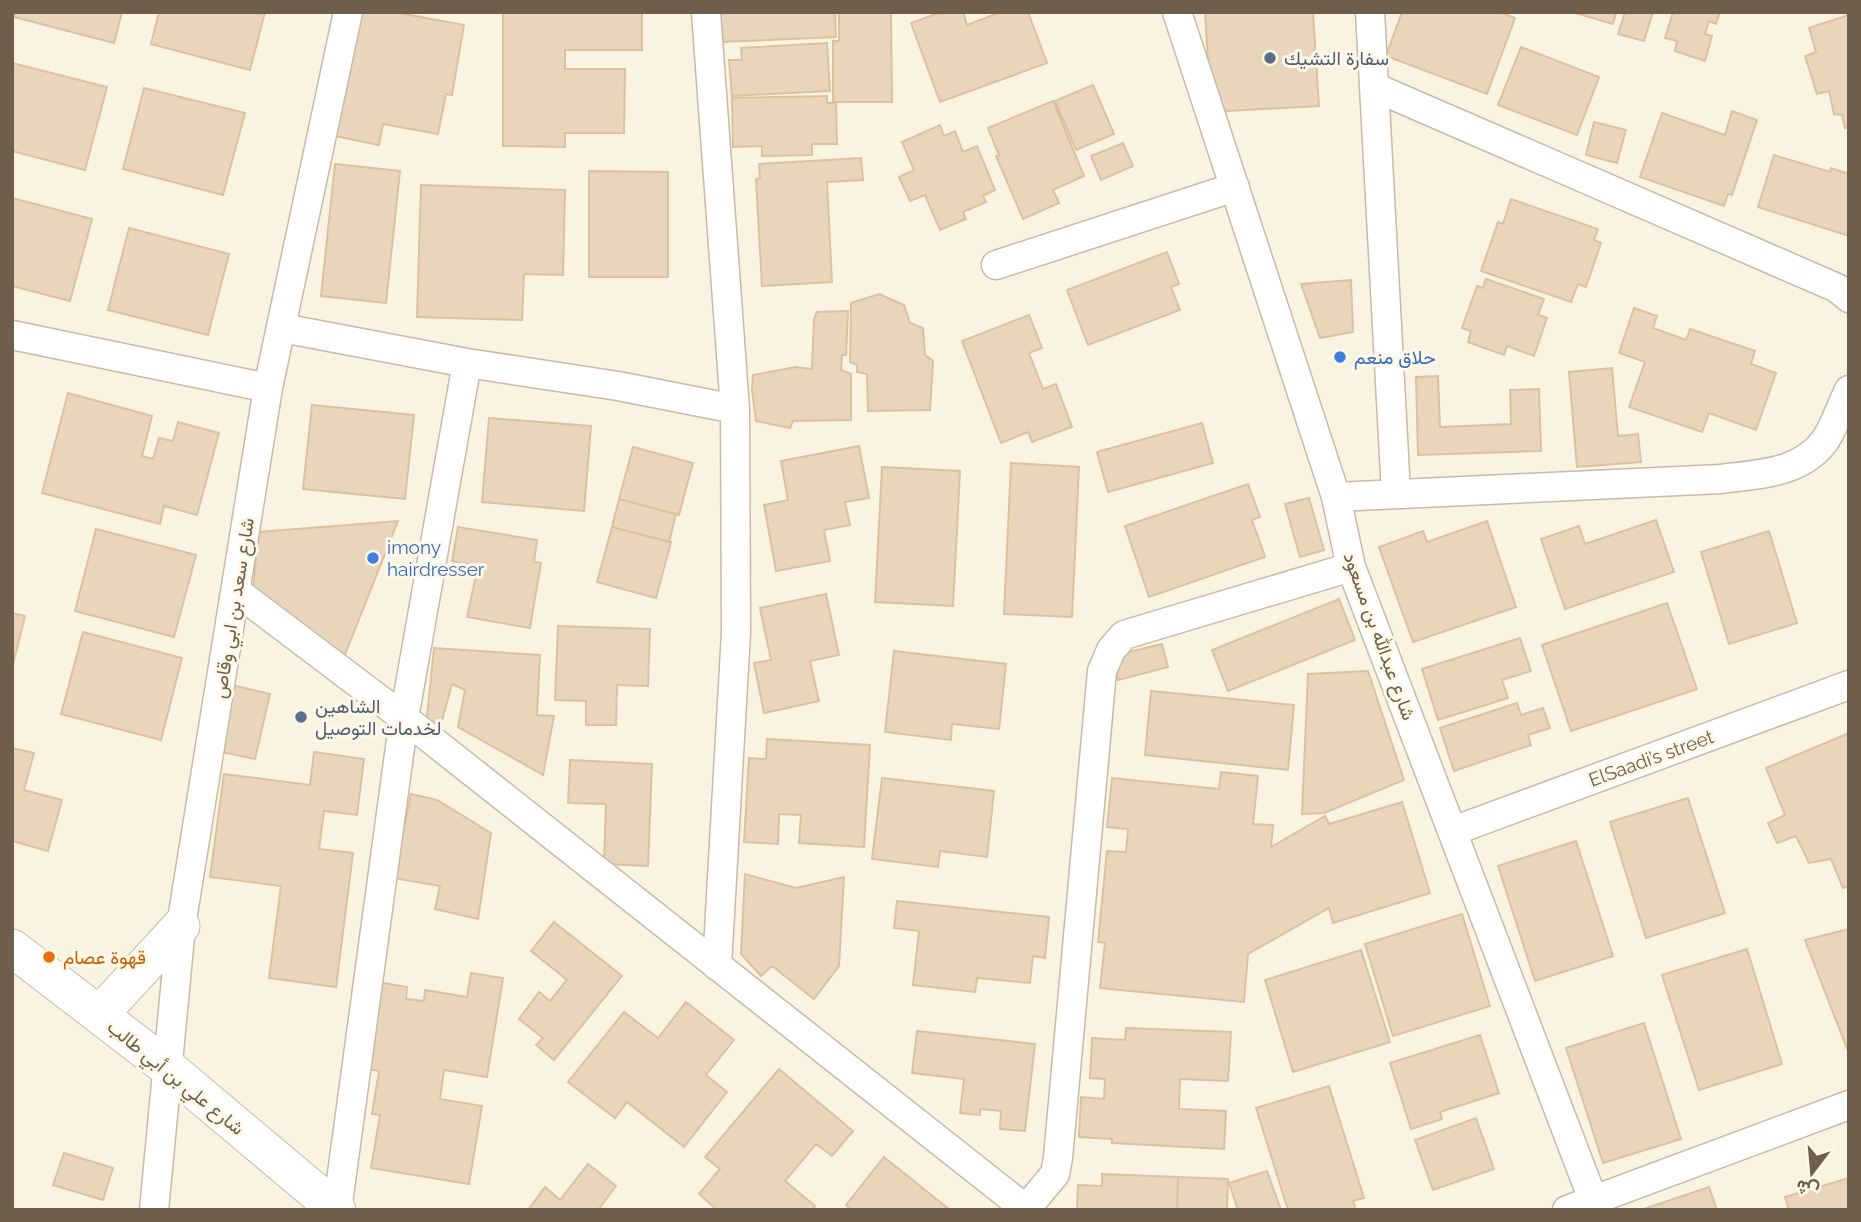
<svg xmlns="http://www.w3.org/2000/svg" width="1861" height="1222" font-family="Raleway,Vazirmatn,sans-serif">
<rect width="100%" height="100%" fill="#f9f4e2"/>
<path fill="#e9d5bb" stroke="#ddc19f" stroke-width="2" d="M16,12h106l-8,31 -100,-26z
M159,12h106l-15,58 -99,-26z
M358,12h36l70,13 -12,70 -6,-1 -8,40 -55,-10 -4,21 -44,-9z
M503,12h139v38h-77v19h60l-1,64h-59v14l-62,-1z
M719,12h116l1,25 -115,5z
M839,12h52l1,90h-59v-61h6z
M941,12h22l4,13 34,-13h27l19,51 -107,39 -29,-79z
M1205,12h108l6,94 -108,6z
M1402,12h98l15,6 -28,76 -101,-38z
M1572,12h44l-3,12z
M1625,12h28l-9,29 -26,-7z
M1673,12h47l-4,12 -7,-3 -4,13 7,2 -7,25 -30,-10 2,-10 -12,-3z
M1849,15v112l-4,1 -3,-13 -8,-1 -5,-23 -12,3 -12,-38 11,-4 -7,-24z
M827,43l3,48 -98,5 -3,-36h13l-1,-12z
M1521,47l78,30 -22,58 -79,-30z
M12,63l95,24 -22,83 -73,-19z
M1093,85l21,49 -38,16 -21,-49z
M144,88l101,25 -22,82 -100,-26z
M827,96v7h9l1,41h-25v11l-50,1v-10l-29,1 -1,-49z
M1053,101l31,75 -31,14 6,13 -36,16 -27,-63 3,-1 -11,-27z
M1732,111l25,9 -25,75 -4,-1 -4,12 -84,-29 22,-64 63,22z
M1594,122l32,8 -9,33 -31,-8z
M940,125l4,11 11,-5 8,21 14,-6 18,44 -12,6 3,6 -23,10 3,7 -26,11 -15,-35 -15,6 -11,-24 15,-7 -12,-28z
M1123,143l10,23 -32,14 -10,-24z
M1774,155l56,17 1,-4 18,6v62l-91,-29z
M861,158l2,22 -36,2 5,100 -70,4 -6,-107 4,-1 -1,-14z
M335,164l65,7 -14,132 -65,-7z
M589,171l79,1v105h-79z
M421,185l144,5 -2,85 -39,-1 -2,46 -105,-3z
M12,198l80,21 -22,82 -58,-15z
M1511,199l87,30 -4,11 7,3 -15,44 -8,-3 -7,18 -90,-31 17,-49 5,2z
M129,228l100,26 -21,81 -100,-25z
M1167,252l12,32 -8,3 9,23 -92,35 -21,-55z
M1486,279l58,20 -6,16 9,3 -13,38 -27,-10 -3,9 -36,-13 3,-11 -9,-3 15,-42 6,2z
M1351,280l2,52 -33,6 -19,-54z
M879,294l25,11 6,18 13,5 2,27 8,6 -3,49 -62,1 -1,-37 -10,-2v-7l-7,-3 1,-59z
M1634,308l23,8 -4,12 33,12 4,-11 65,22 -4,13 25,9 -20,57 -47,-17 -7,19 -73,-25 16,-45 -26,-9z
M848,311l-2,44h-4l-1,15 10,4v46l-58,1 -3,7 -34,-7 -4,-31 1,-15 43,-8 16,2 2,-50 3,-7z
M1029,315l13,33 -13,5 14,36 13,-5 16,43 -40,15 -4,-10 -27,11 -39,-102z
M1612,368l6,68 20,-2 3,28 -64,5 -8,-95z
M1438,376l2,51 71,-3 -1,-34 29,-1 2,62 -123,4 -2,-78z
M68,393l84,23 -10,40 11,3 6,-21 14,3 5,-19 41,11 -22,82 -33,-9 -4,18 -118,-31z
M312,405l102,10 -9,84 -102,-10z
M489,418l102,8 -7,85 -102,-9z
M1202,423l11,40 -105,29 -11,-40z
M859,446l10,52 -24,4 5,23 -26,5 6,31 -54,10 -12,-66 24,-5 -7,-39z
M633,447l60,16 -14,52 -60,-16z
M1011,463l68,4 -7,150 -68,-3z
M882,467l78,4 -7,135 -78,-4z
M1248,484l12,33 -8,3 13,37 -116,40 -24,-71z
M1309,498l15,52 -24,7 -15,-53z
M619,499l57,15 -7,28 -57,-15z
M1656,520l18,52 -109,37 -24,-70 38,-13 6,18z
M398,521l-54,136 -91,-66 5,-59z
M1487,521l29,86 -103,35 -34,-95 44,-16 4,11z
M458,527l79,13 -3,22 7,1 -11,65 -63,-11 11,-51 -26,-5z
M612,527l59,15 -15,56 -59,-16z
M96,529l100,26 -22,82 -99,-26z
M1769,531l28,92 -68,21 -28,-92z
M826,594l13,61 -29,6 9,40 -55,12 -10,-50 17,-3 -11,-52z
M1339,599l16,41 -127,51 -16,-41z
M1667,603l30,86 -126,42 -29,-86z
M12,613l13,3 -13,52z
M558,626l92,3 -2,57 -31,-1 -1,40h-30v-24l-31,-1z
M83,632l99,26 -21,82 -100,-26z
M1520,638l11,33 -29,9 6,18 -70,22 -16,-51z
M1162,644l6,23 -50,13 -6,-24z
M434,648l106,7 -3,60 17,1 -11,59 -85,-48 7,-37 -13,-6 -12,44 -14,-1z
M894,651l112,13 -7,65 -47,-5 -1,16 -66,-8z
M1368,671l36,109 -80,33 -22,1 6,-140z
M232,685l38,9 -15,65 -38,-8z
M1151,691l143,14 -6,65 -143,-15z
M1517,703l4,12 22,-7 7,20 -22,7 3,10 -77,26 -14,-43z
M1849,733v153l-6,2 -12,-29 -22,4 -13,-27 -19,7 -9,-20 17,-8 -19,-47z
M767,739l103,6 -6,102 -65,-4 2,-28 -22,-1 -1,30 -34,-2 5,-84 17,1z
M12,748l22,5 -10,37 38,10 -14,51 -36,-10z
M314,752l50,7 -7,56 -33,-4 -5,38 34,4 -17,134 -67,-9 12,-92 -71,-9 14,-103 86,11z
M570,760l82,4 -4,102 -44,-2 2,-60 -38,-1z
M1221,772l37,4 -5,48 20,1 -2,22 54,-31 4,8 73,-22 28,91 -97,30 -4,-15 -81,46 -4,48 -144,-14 5,-45 -7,-1 9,-91 19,1 2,-23 -21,-2 5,-49 107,11z
M882,778l112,13 -7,66 -47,-6 -2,16 -66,-8z
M411,794l26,6 54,33 -13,86 -43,-10 5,-23 -47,-8z
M1688,798l37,115 -79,25 -36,-116z
M1576,841l37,115 -78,25 -37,-115z
M745,874l51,14 48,-11 -5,89 -25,33 -42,-33 -11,10 -20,-22z
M897,901l152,16 -4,41 -12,-2 -3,27 -53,-5 -2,14 -62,-7 6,-54 -25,-3z
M1462,914l28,92 -97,30 -28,-92z
M554,922l68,54 -68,84 -18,-15 7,-7 -24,-19 20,-27 11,9 17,-21 -36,-29z
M1849,929v125l-44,-114z
M1747,949l35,115 -83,26 -37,-115z
M1361,950l29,92 -97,30 -28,-92z
M471,973l32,5 -16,99 -43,-7 -4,29 42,7 -13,78 -98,-16 9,-53 -8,-1 7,-43 -16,-3 14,-86 30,5 -1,12 18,2 1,-11 42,7z
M686,1002l48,38 -28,35 21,17 -43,55 -57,-45 -12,16 -47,-36 56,-70 34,26z
M1644,1023l37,116 -78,24 -37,-115z
M1126,1028l105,4 -3,49 -48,-2 -1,30 47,2 -2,38 -112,-6v-4l-33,-2 2,-40 23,2 1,-20 -15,-1 2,-40 33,2z
M917,1031l118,13 -10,87 -25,-2 1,-18 -21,-2v6l-20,-2 4,-34 -52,-6z
M1480,1035l19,58 -59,19 2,7 -31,10 -21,-66z
M779,1069l74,62 -21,25 -16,-12 -31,37 30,25 -3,4h-95l-18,-16 21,-25 -15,-12z
M1329,1086l35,112 -11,3 3,9h-68l-32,-102z
M1476,1118l18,51 -61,21 -18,-50z
M64,1153l49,15 -10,32 -50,-15z
M884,1157l66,53h-99l-5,-5z
M588,1164l28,22 -18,24h-70l17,-23 15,13z
M1267,1171l14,39h-43l-9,-27z
M1102,1174l76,3 -1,33h-100l1,-25 24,1z
M1178,1177l50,2 -1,31h-50z
M1849,1178v32h-60l-4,-13z
M1709,1187l8,23h-76z"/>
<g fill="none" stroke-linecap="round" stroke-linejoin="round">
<defs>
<path id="minor" d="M706,12l29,397
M1177,12l159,485 15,70 246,643
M1370,12l26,481
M1374,87l463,201 12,10
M996,265l239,-78
M282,328l185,35 151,23 117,23 1,223 -19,334
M12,335l256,53
M1336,497l385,-18c37,-5 81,-5 105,-40 9,-14 15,-33 23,-49
M236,591l168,127 623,492
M1453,831l396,-146
M154,1210l27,-284 87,-538 80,-376
M337,1210l67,-492 63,-355
M1025,1210l30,-36 3,-16 44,-487 9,-21 13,-15 227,-68
M1567,1210l282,-105"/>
<path id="tertiary" d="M12,948l155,119 170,143
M99,1015l82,-89"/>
</defs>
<use href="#minor" stroke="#c6bba8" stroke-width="31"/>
<use href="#tertiary" stroke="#c6bba8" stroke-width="39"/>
<use href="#minor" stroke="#fff" stroke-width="28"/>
<use href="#tertiary" stroke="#fff" stroke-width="37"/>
</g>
<g fill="#5c6f8a" stroke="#fdf8e8" stroke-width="2.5">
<circle cx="1270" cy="58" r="7"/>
<circle cx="301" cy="717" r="7"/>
</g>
<g fill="#3f7fe0" stroke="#fdf8e8" stroke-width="2.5">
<circle cx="1340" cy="357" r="7"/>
<circle cx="373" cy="558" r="7"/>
</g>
<circle fill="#e8710a" stroke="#fdf8e8" stroke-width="2.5" cx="49" cy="957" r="7"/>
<g text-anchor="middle" stroke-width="6" stroke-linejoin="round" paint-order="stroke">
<g font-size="19" fill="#4e5e75" stroke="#fdf8e8" text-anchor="start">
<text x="1284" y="65">سفارة التشيك</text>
<text x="315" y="713">الشاهين<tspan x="315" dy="22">لخدمات التوصيل</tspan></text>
</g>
<g font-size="19" fill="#366cbe" stroke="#fdf8e8" text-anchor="start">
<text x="1354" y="364">حلاق منعم</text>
<text x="387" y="554">imony<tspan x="387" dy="22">hairdresser</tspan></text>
</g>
<g font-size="19" fill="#6e5e4b" stroke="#fdf8e8">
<text transform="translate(233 608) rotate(-81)" y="7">شارع سعد بن ابي وقاص</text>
<text transform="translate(1380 636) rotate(70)" y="7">شارع عبدالله بن مسعود</text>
<text transform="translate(1651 758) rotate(-20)" y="7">ElSaadi’s street</text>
<text transform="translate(176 1077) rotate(39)" y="7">شارع علي بن أبي طالب</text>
</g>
<g font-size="19" fill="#c56008" stroke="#fdf8e8" text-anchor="start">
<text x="63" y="964">قهوة عصام</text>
</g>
</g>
<rect width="1861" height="1222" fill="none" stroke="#6e5e4b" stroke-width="28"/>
<g transform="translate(1812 1173) rotate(196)" stroke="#fdf8e8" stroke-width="5" paint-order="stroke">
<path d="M0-5L12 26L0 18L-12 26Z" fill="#6e5e4b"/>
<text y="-10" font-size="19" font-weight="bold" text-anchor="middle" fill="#6e5e4b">ش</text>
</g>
</svg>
